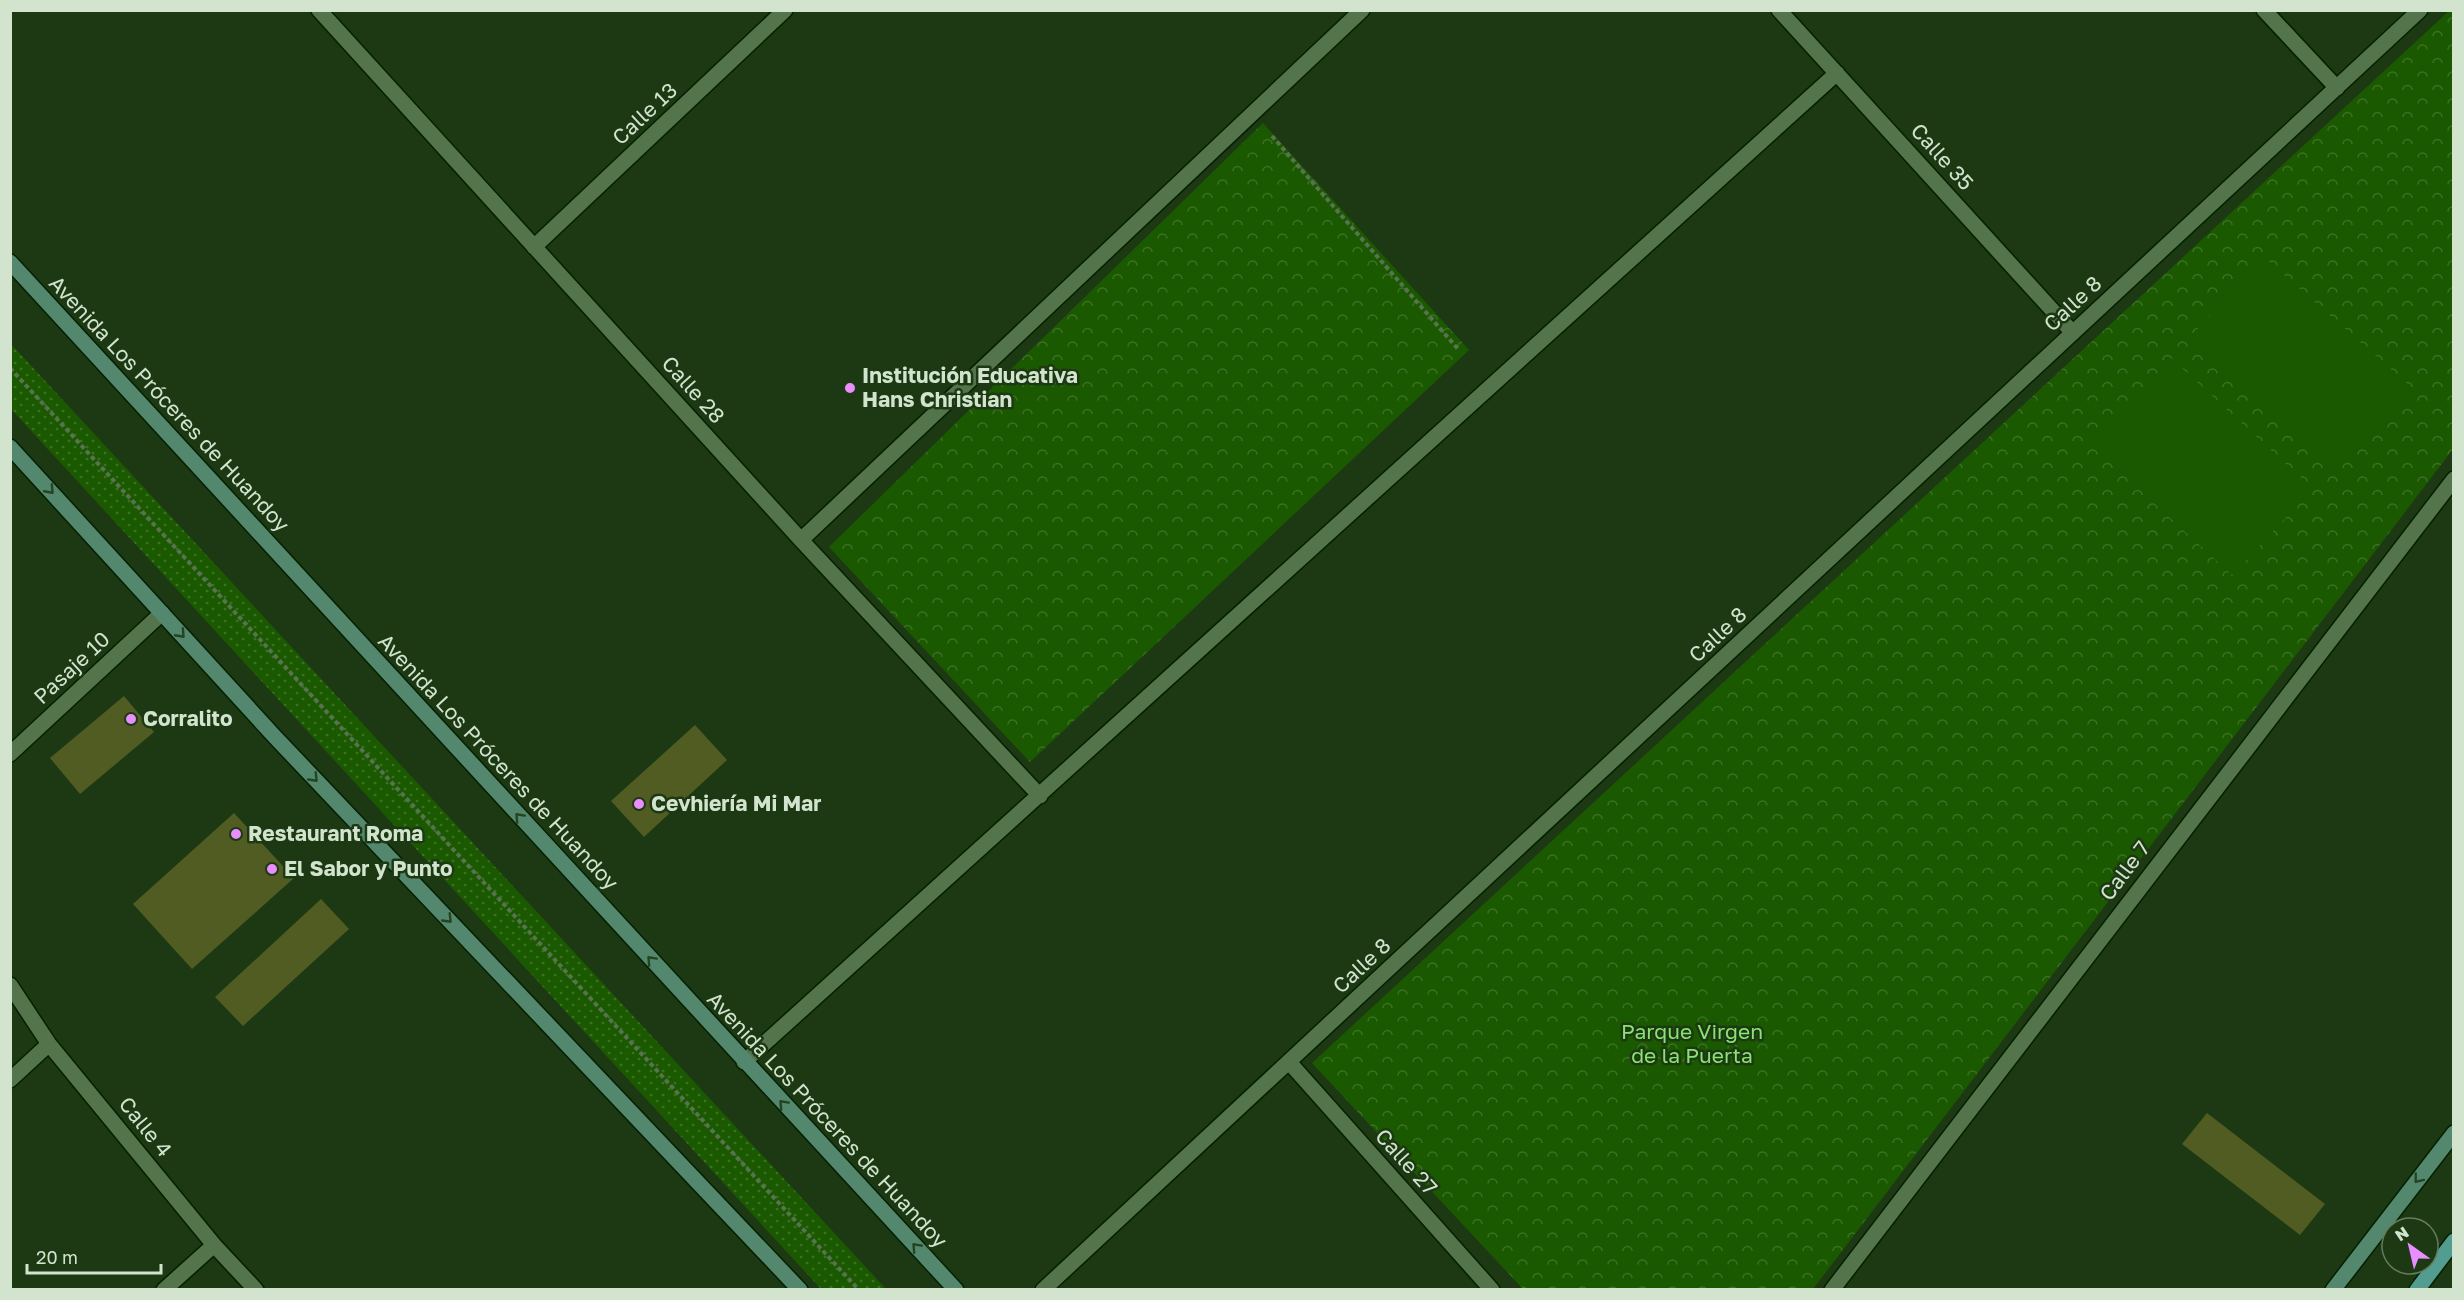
<svg xmlns="http://www.w3.org/2000/svg" width="2464" height="1300" font-family="'Golos Text',sans-serif">
<defs>
<pattern id="grass-dots" width="8" height="8" patternUnits="userSpaceOnUse" patternTransform="scale(1.5)"><rect width="8" height="8" fill="#1b5901"/><path d="M2 2h.1M6 6h.1" fill="none" stroke="#3b7125" stroke-width="1.8" stroke-linecap="round"/></pattern>
<pattern id="park-crowns" width="20" height="18" patternUnits="userSpaceOnUse" patternTransform="scale(1.5)"><rect width="20" height="18" fill="#1b5901"/><path d="M2 6a3 3 0 1 1 6 0M12 15a3 3 0 1 1 6 0" fill="none" stroke="#3b7125"/></pattern>
</defs>
<rect width="100%" height="100%" fill="#1c3914"/>
<path fill="url(#grass-dots)" d="M11,344l875,945h-65l-810,-880z"/>
<path fill="url(#park-crowns)" d="M2449,11h4v438l-640,840h-290l-211,-226z
M1263,123l206,227 -439,412 -201,-215z"/>
<path fill="#1b5901" d="M2262,256l149,131 -76,87 -149,-132z
M2171,358l142,131 -81,86 -141,-130z"/>
<path fill="#505c22" d="M124,696l30,36 -74,62 -30,-36z
M695,725l32,35 -83,77 -33,-36z
M234,813l60,65 -102,91 -59,-65z
M321,899l28,30 -106,97 -28,-29z
M2207,1113l118,91 -25,31 -118,-91z"/>
<g fill="none" stroke-linecap="round" stroke-linejoin="round">
<defs>
<path id="street" d="M319,10l482,530 239,256
M1779,10l294,323
M2264,10l73,78
M534,247l251,-237
M801,540l561,-530
M10,754l152,-141
M10,985l39,59 165,201 42,45
M744,1062l1093,-989
M1289,1062l203,228
M10,1080l39,-36
M164,1290l50,-45
M1043,1290l1377,-1280
M1832,1290l622,-811"/>
<path id="secondary" d="M10,262l946,1028
M10,447l265,290 525,553
M2333,1290l121,-157"/>
<path id="primary" d="M2417,1290l37,-49"/>
</defs>
<use href="#street" stroke="#042000" stroke-width="18"/>
<use href="#secondary" stroke="#042000" stroke-width="18"/>
<use href="#primary" stroke="#042000" stroke-width="18"/>
<path stroke="#597252" stroke-width="4" stroke-dasharray="4.5 3" stroke-linecap="butt" d="M1272,136l186,213
M10,368l849,922"/>
<use href="#street" stroke="#54744c" stroke-width="15"/>
<use href="#secondary" stroke="#53886e" stroke-width="15"/>
<use href="#primary" stroke="#539d90" stroke-width="15"/>
</g>
<defs><path id="oneway-chevron" d="M-2-3.5L2.5 0L-2 3.5" fill="none" stroke-width="1.6" stroke-linecap="round" stroke-linejoin="round" transform="scale(1.5)"/></defs>
<g stroke="#244522">
<use href="#oneway-chevron" transform="translate(50 490) rotate(48)"/>
<use href="#oneway-chevron" transform="translate(181 634) rotate(48)"/>
<use href="#oneway-chevron" transform="translate(314 778) rotate(46)"/>
<use href="#oneway-chevron" transform="translate(519 817) rotate(-133)"/>
<use href="#oneway-chevron" transform="translate(448 919) rotate(46)"/>
<use href="#oneway-chevron" transform="translate(651 960) rotate(-133)"/>
<use href="#oneway-chevron" transform="translate(783 1104) rotate(-133)"/>
<use href="#oneway-chevron" transform="translate(2418 1179) rotate(128)"/>
<use href="#oneway-chevron" transform="translate(916 1247) rotate(-133)"/>
</g>
<g fill="#e88eff" stroke="#1c3914" stroke-width="2">
<circle cx="850" cy="388" r="6"/>
<circle cx="131" cy="719" r="6"/>
<circle cx="639" cy="804" r="6"/>
<circle cx="236" cy="834" r="6"/>
<circle cx="272" cy="869" r="6"/>
</g>
<g text-anchor="middle" stroke-width="5" stroke-linejoin="round" paint-order="stroke">
<g font-size="21" fill="#d2e4ce" stroke="#1c3914">
<text transform="translate(645 114) rotate(-43)" y="7">Calle 13</text>
<text transform="translate(1942 157) rotate(48)" y="7">Calle 35</text>
<text transform="translate(2073 304) rotate(-43)" y="7">Calle 8</text>
<text transform="translate(693 390) rotate(48)" y="7">Calle 28</text>
<text transform="translate(169 404) rotate(47)" y="7">Avenida Los Próceres de Huandoy</text>
<text transform="translate(1718 635) rotate(-43)" y="7">Calle 8</text>
<text transform="translate(72 668) rotate(-43)" y="7">Pasaje 10</text>
<text transform="translate(498 762) rotate(47)" y="7">Avenida Los Próceres de Huandoy</text>
<text transform="translate(2125 871) rotate(-53)" y="7">Calle 7</text>
<text transform="translate(1362 966) rotate(-43)" y="7">Calle 8</text>
<text transform="translate(827 1120) rotate(47)" y="7">Avenida Los Próceres de Huandoy</text>
<text transform="translate(145 1127) rotate(51)" y="7">Calle 4</text>
<text transform="translate(1406 1162) rotate(48)" y="7">Calle 27</text>
</g>
<g font-size="21" font-weight="bold" fill="#d2e4ce" stroke="#1c3914" text-anchor="start">
<text x="862" y="383">Institución Educativa<tspan x="862" dy="24">Hans Christian</tspan></text>
<text x="143" y="726">Corralito</text>
<text x="651" y="811">Cevhiería Mi Mar</text>
<text x="248" y="841">Restaurant Roma</text>
<text x="284" y="876">El Sabor y Punto</text>
</g>
<g font-size="21" fill="#8ae274" stroke="#1c3914">
<text x="1692" y="1039">Parque Virgen<tspan x="1692" dy="24">de la Puerta</tspan></text>
</g>
</g>
<rect width="2464" height="1300" fill="none" stroke="#d2e4ce" stroke-width="24"/>
<g transform="translate(2410 1246) rotate(326)"><circle r="28" fill="#1c3914" stroke="#657d5e" stroke-width="1.5"/>
<path d="M0-4.5L10 22L0 15L-10 22Z" fill="#e88eff"/>
<text y="-9" font-size="16" font-weight="bold" text-anchor="middle" fill="#d2e4ce">N</text>
</g>
<path d="M27 1264v9h134v-9" fill="none" stroke="#d2e4ce" stroke-width="3"/>
<text x="36" y="1264" font-size="18" fill="#d2e4ce" stroke="#1c3914" stroke-width="4.5" paint-order="stroke">20 m</text>
</svg>
